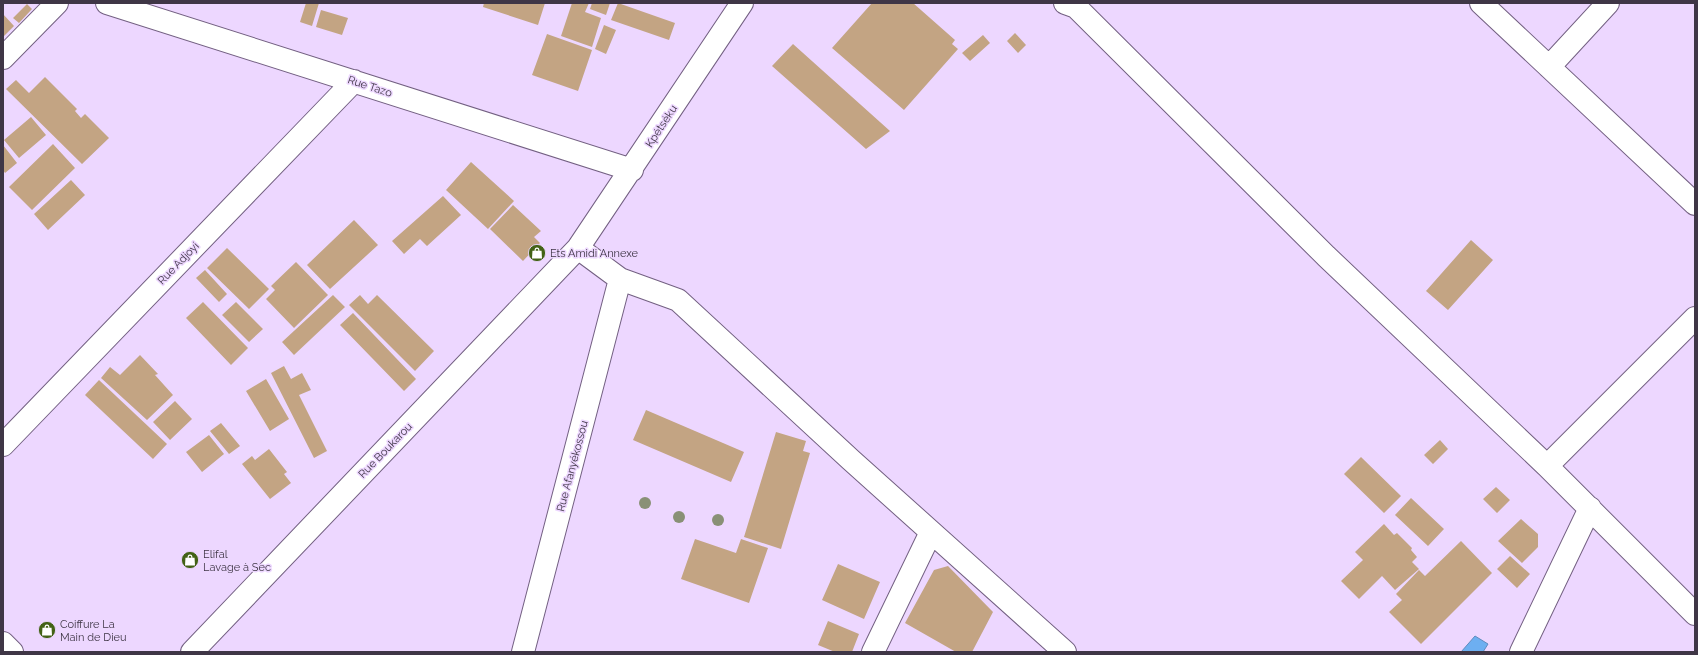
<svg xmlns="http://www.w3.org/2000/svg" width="1698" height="655" font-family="Raleway,sans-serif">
<rect width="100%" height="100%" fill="#edd7ff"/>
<path fill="#6daff1" stroke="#5f8bbe" d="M1475,636l13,8 -5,8h-22z"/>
<path fill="#c3a483" d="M306,3h13l-7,23 -12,-4z
M484,3h61l-7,22 -55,-18z
M572,3h17l-4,9 16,6 -9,29 -31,-11z
M592,3h18l-4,12 -16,-6z
M618,3l57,20 -6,17 -58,-20z
M872,3h41l42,37 -3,4 6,5 -54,61 -72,-62z
M27,4l5,5 -13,14 -6,-5z
M321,10l27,8 -6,17 -26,-8z
M3,14l11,12 -11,11z
M604,25l12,5 -10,24 -11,-5z
M1015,33l11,12 -8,8 -11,-12z
M547,34l45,16 -14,41 -46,-16z
M983,35l7,8 -20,18 -8,-8z
M793,44l97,87 -24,18 -94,-83z
M45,77l32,32 -2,2 6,7 4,-4 24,24 -27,26 -76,-75 10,-9 13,13z
M31,117l15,18 -27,23 -15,-18z
M53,144l22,24 -43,42 -23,-23z
M3,145l14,18 -12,10 -2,-3z
M471,162l43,39 -26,28 -42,-39z
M71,180l14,15 -37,35 -14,-16z
M443,196l18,19 -34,31 -7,-7 -16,15 -12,-13z
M513,205l28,26 -7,6 6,6 -17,18 -33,-32z
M354,220l24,25 -48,44 -23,-24z
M1471,240l22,20 -45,50 -22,-19z
M227,248l42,41 -20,20 -42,-41z
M296,262l32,33 -34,33 -28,-29 9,-9 -4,-4z
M205,270l22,24 -8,8 -23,-24z
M333,295l12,12 -51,48 -12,-13z
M360,295l8,9 9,-9 57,56 -19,20 -66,-66z
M203,302l45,46 -17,17 -45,-47z
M236,302l27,27 -14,13 -27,-27z
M353,313l63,66 -12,12 -64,-66z
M140,355l18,19 -3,1 18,20 -26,25 -46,-42 9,-11 10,8z
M284,366l7,13 11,-6 9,17 -12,5 28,56 -13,7 -43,-85z
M266,379l23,40 -19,12 -24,-40z
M99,380l68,64 -14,15 -68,-64z
M175,401l17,18 -22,21 -17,-18z
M646,410l98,42 -13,30 -98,-42z
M221,423l19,23 -11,8 -19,-23z
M776,432l30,9 -3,10 7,2 -29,96 -37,-12z
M209,435l15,19 -22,18 -16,-20z
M1440,440l8,9 -15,15 -9,-9z
M269,449l18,23 -3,2 7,9 -21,16 -28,-35 10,-8 3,4z
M1361,457l40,39 -17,17 -40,-39z
M1496,487l14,13 -13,13 -14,-14z
M1411,498l33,31 -16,17 -33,-31z
M1521,519l17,15v13l-16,16 -24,-22z
M1384,524l10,11 3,-2 15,15 -1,2 6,7 -5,5 7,7 -24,21 -13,-14 -23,23 -18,-18 22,-21 -8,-8z
M695,539l41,14 5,-14 27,9 -19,55 -68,-24z
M1461,541l31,32 -71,71 -32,-32 13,-12 -6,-6 23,-24 6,6z
M1510,556l20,18 -13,14 -20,-19z
M838,564l42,18 -16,37 -42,-19z
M948,566l45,46 -21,40h-16l-51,-29 29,-53z
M828,621l31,13 -7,18h-17l-17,-7z"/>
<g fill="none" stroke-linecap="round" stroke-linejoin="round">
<defs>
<path id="minor" d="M107,3l525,167
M1065,3l11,4 250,249 221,210 148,148
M1481,3l214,201
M3,58l54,-55
M1549,67l59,-64
M578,248l42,31 58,21 173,160 214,192
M3,445l351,-364
M1547,466l148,-148
M3,643l9,9
M192,652l386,-404 164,-245
M523,652l97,-373
M873,652l58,-120
M1521,652l69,-144"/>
</defs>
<use href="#minor" stroke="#736082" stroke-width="24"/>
<use href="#minor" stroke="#fff" stroke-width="22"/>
</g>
<g fill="#899076">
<circle cx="645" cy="503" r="6"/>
<circle cx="679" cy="517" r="6"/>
<circle cx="718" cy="520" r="6"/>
</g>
<defs>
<symbol id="shop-disc" viewBox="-11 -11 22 22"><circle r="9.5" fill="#436216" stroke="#edd7ff"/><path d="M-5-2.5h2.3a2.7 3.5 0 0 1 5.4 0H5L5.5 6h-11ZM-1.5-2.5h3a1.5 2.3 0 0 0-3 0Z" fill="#fff"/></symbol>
</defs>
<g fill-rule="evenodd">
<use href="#shop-disc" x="527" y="243" width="20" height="20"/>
<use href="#shop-disc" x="180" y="550" width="20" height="20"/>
<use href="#shop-disc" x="37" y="620" width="20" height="20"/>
</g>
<g text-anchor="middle" stroke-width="3" stroke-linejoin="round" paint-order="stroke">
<g font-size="11" fill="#3f3646" stroke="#edd7ff">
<text transform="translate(370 86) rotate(18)" y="4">Rue Tazo</text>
<text transform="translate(661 126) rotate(-57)" y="4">Kpétséku</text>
<text transform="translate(178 263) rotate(-46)" y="4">Rue Adjoyi</text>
<text transform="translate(385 450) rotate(-46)" y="4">Rue Boukarou</text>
<text transform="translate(572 466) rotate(-75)" y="4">Rue Afanyékossou</text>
</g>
<g font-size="11" fill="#3f3646" stroke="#edd7ff" text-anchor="start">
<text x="550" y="257">Ets Amidi Annexe</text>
<text x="203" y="558">Elifal<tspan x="203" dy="13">Lavage à Sec</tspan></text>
<text x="60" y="628">Coiffure La<tspan x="60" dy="13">Main de Dieu</tspan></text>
</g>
</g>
<rect width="1698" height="655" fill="none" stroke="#3f3646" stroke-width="8"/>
</svg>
